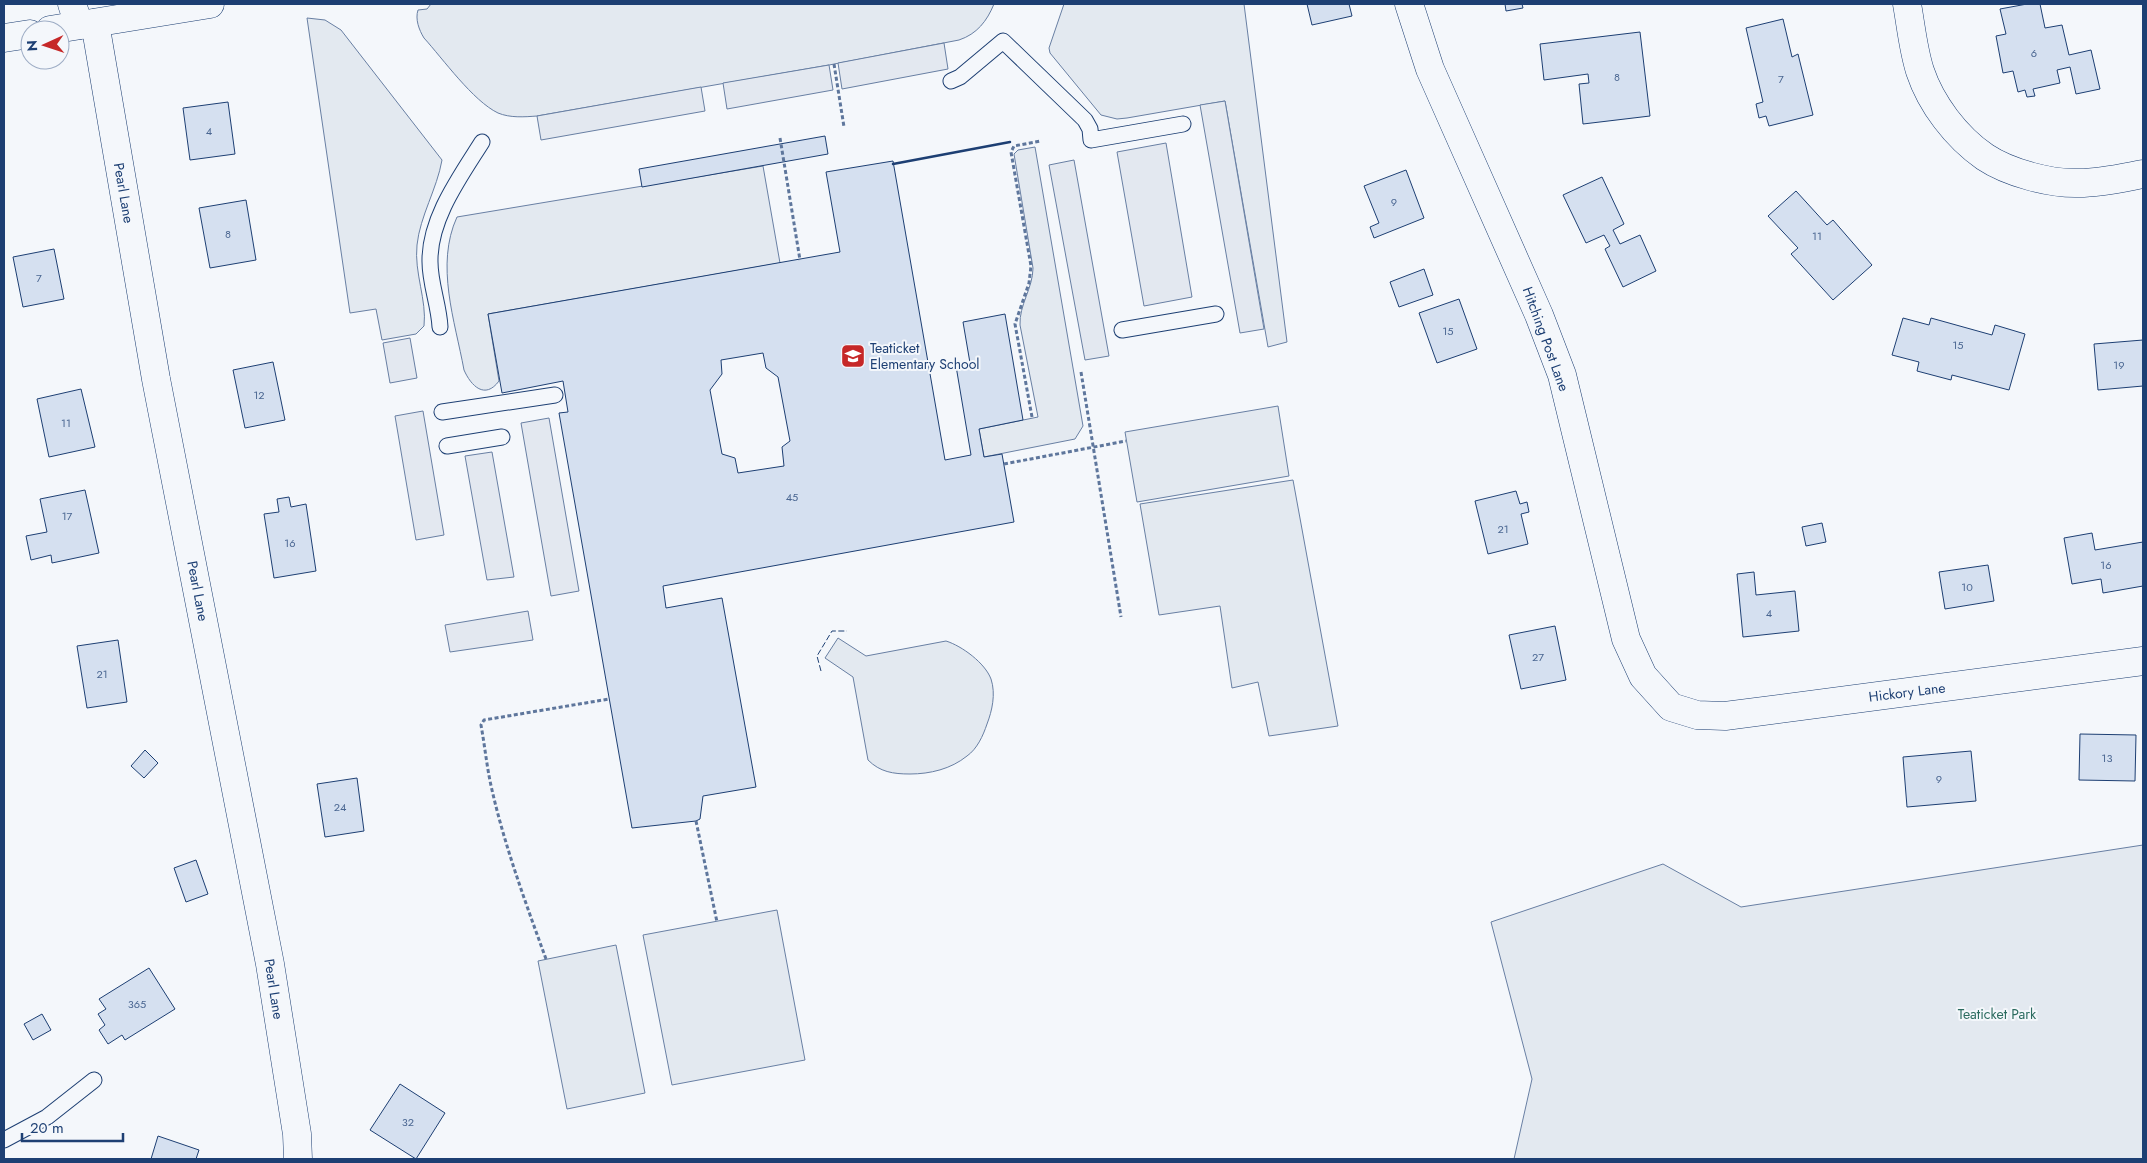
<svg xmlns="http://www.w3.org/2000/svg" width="2147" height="1163" font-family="Jost,sans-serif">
<rect width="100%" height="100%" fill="#f4f7fb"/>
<path fill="#e3e9f0" stroke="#687fa3" d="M431,4h563c-7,17 -17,30 -35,36l-130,25 -292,51c-13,1 -27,2 -39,-3 -25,-12 -55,-54 -74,-75 -5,-8 -9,-19 -6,-28l9,-1z
M1064,4h180l43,338 -19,5 -43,-246 -98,17 -10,1 -16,-4 -51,-62 -1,-5z
M307,18l18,2 16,10 101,130c-5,29 -22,56 -25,85 -3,28 10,55 7,81l-8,8 -34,6 -6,-31 -26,4z
M1035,147l48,279 -8,13 -91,18 -5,-28 59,-12 -18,-92c-1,-20 13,-37 13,-57l-19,-114 4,-4z
M763,166l17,97 -292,51 11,67c-14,19 -28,5 -35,-11 -9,-49 -29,-105 -7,-153z
M1278,406l11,70 -152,26 -12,-70z
M1293,480l45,246 -69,10 -11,-54 -26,6 -12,-82 -61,9 -19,-111z
M838,638l28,18 80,-15c16,5 39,22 45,38 5,15 1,32 -4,45 -4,12 -10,25 -20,32 -16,13 -37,18 -57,18 -17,0 -30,-2 -42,-14l-15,-83 -28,-19z
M2143,845v314h-629l18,-80 -41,-157 172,-58 78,43z
M777,910l28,150 -133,25 -29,-150z
M616,945l29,148 -78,16 -29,-148z"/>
<path fill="#e3e8f0" stroke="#687fa3" d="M944,43l4,26 -106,20 -4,-26z
M829,65l4,25 -106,19 -4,-26z
M701,87l4,24 -164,29 -4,-24z
M1225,101l39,228 -24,4 -40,-228z
M1166,143l26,154 -48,9 -27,-154z
M1074,160l35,196 -24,4 -36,-195z
M410,338l7,40 -27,5 -7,-40z
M423,411l21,124 -28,5 -21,-124z
M549,418l30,173 -28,5 -30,-173z
M492,452l22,125 -27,3 -22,-124z
M528,611l5,29 -83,12 -5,-27z"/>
<path fill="#d5e0f0" stroke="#1d3f73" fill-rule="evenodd" d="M1307,4h42l3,12 -40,9z
M1505,4h17l1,4 -17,3z
M2027,4h13l5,24 17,-3 7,30 22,-5 9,39 -24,5 -6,-27 -13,3 3,13 -27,6 2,7 -8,1 -2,-7 -7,2 -5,-21 -10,2 -7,-37 10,-2 -6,-25z
M1783,19l9,38 6,-3 15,61 -44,11 -3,-10 -7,2 -3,-14 7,-2 -17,-74z
M1640,32l10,84 -67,8 -4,-40 10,-1 -1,-9 -44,6 -4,-36z
M228,102l7,52 -45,6 -7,-52z
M825,136l3,18 -186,33 -3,-18z
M893,161l52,299 26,-5 -15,-89 14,-3 -7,-41 42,-8 18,106 -44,9 5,28 18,-3 12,68 -351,64 3,22 56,-10 34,189 -53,9 -3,23 -4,2 -64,7 -73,-415 9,-1 -5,-31 -61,12 -14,-79 352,-62 -14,-80zM763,353l3,15 12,9 12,64 -8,6 2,19 -46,7 -3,-15 -13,-4 -12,-64 12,-16 -1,-14z
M1406,170l18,48 -50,20 -4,-11 9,-4 -15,-37z
M1602,177l22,47 -11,6 7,14 20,-9 16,36 -33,16 -18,-38 5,-3 -6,-11 -18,8 -23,-48z
M1796,191l31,34 6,-5 39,45 -39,35 -42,-46 7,-6 -30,-32z
M246,200l10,60 -46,8 -11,-60z
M54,249l10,50 -41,8 -10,-50z
M1424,269l9,26 -34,12 -9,-25z
M1459,299l18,50 -40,14 -18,-50z
M1903,318l26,7 2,-7 61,17 3,-10 30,9 -16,56 -57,-15 -1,5 -34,-9 2,-9 -27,-7z
M2143,340v46l-45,4 -4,-46z
M273,362l12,58 -40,8 -12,-58z
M81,389l14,58 -46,10 -12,-58z
M85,490l14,63 -47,10 -1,-8 -20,5 -5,-24 21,-4 -7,-33z
M1516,491l4,13 7,-2 2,10 -8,2 7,30 -40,10 -13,-53z
M289,497l2,10 15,-3 10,67 -42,7 -10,-64 15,-2 -2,-13z
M1822,523l4,19 -20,4 -4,-19z
M2092,533l3,17 48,-8v44l-40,7 -2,-14 -29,5 -8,-46z
M1988,565l6,36 -49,8 -6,-37z
M1754,572l2,23 39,-4 4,40 -56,6 -6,-63z
M1555,626l11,54 -45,9 -12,-54z
M118,640l9,62 -40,6 -10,-62z
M2080,734l56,1 -1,46 -56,-1z
M145,750l13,13 -14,15 -13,-12z
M1971,751l5,50 -69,6 -4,-50z
M357,778l7,53 -39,6 -8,-53z
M196,860l12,34 -22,8 -12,-34z
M149,968l26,41 -50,31 -3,-5 -14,9 -9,-14 6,-5 -7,-11 8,-5 -7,-10z
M42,1014l9,16 -18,10 -9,-16z
M400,1084l45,29 -29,46 -46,-29z
M158,1136l41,14 -3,9h-45z"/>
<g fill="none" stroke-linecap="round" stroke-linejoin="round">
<defs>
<path id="service" d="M951,81l9,-4 43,-36 82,79 5,9 1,11 92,-16
M440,327c-1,-22 -10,-43 -10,-65 -1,-43 30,-85 52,-120
M1122,330l94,-16
M442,412l113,-17
M447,446l55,-9
M4,1140l43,-23 47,-37"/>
<path id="minor" d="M72,4l7,21
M1409,4l21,65 109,246 23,60 64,264 17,37 28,31 26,8 28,1 418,-55
M1907,4c4,22 6,45 13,67 11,33 36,66 65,86 24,16 66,27 94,26 22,0 43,-5 64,-9
M95,23l61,356 114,585 27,170 1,25"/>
<path id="secondary" d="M50,30l160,-26
M4,38l26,-4"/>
</defs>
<use href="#service" stroke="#1d3f73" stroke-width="17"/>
<use href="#minor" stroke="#1d3f73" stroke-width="29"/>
<use href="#secondary" stroke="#1d3f73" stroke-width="29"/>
<path stroke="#5e769c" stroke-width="3" stroke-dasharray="4 2.5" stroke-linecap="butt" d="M834,64l10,63
M780,138l20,122
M1081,372l40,245
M1032,417l-17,-93 14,-41 2,-17 -20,-114 3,-6 27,-5
M1004,464l122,-23
M696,821l21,101
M546,959c-20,-55 -41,-112 -54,-169 -5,-21 -7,-43 -11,-65l3,-5 125,-21"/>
<use href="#service" stroke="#f4f7fb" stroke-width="15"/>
<use href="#minor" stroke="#f4f7fb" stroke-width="28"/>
<use href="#secondary" stroke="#f4f7fb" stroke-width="28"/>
<path stroke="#1d3f73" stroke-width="1" stroke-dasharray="6 2.5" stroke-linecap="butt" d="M821,671l-4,-15 15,-25h15"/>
<path stroke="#1d3f73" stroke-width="2.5" d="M893,164l117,-22"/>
</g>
<defs>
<symbol id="school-square" viewBox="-11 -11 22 22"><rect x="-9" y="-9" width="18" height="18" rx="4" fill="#c62828" stroke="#f4f7fb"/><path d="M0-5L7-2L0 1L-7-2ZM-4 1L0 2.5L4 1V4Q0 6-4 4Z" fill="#fff"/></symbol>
</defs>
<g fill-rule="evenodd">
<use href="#school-square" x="839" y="342" width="28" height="28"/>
</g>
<g text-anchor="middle" stroke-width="4" stroke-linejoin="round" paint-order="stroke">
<g font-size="11" fill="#4b6792">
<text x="2034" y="57">6</text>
<text x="1617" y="81">8</text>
<text x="1781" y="83">7</text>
<text x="209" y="135">4</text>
<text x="1394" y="206">9</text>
<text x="228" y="238">8</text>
<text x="1817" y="240">11</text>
<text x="39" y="282">7</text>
<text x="1448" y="335">15</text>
<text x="1958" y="349">15</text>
<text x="2119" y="369">19</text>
<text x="259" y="399">12</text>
<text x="66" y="427">11</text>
<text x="792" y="501">45</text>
<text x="67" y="520">17</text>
<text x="1503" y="533">21</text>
<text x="290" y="547">16</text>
<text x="2106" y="569">16</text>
<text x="1967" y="591">10</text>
<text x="1769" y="617">4</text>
<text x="1538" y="661">27</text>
<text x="102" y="678">21</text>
<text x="2107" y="762">13</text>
<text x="1939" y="783">9</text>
<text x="340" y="811">24</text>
<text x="137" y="1008">365</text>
<text x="408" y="1126">32</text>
</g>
<g font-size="14" fill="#1d3f73" stroke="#f4f7fb">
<text transform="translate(124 193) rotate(80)" y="5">Pearl Lane</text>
<text transform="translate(1546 339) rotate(70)" y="5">Hitching Post Lane</text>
<text transform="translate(198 591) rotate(79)" y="5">Pearl Lane</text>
<text transform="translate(1907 692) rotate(-7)" y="5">Hickory Lane</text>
<text transform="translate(274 989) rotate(81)" y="5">Pearl Lane</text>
</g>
<g font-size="14" fill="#1d3f73" stroke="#f4f7fb" text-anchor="start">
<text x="870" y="353">Teaticket<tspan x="870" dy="16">Elementary School</tspan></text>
</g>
<g font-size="14" fill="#2c6c60" stroke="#f4f7fb">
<text x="1997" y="1019">Teaticket Park</text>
</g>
</g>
<rect width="2147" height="1163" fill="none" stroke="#1d3f73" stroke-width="10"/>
<g transform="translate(45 45) rotate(267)"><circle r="24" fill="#f4f7fb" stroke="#9eadc5"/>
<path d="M0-4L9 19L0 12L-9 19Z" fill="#c62828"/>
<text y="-8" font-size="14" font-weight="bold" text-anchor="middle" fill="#1d3f73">N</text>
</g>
<path d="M22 1133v8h101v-8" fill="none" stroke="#1d3f73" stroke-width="2.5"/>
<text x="30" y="1133" font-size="15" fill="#1d3f73" stroke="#f4f7fb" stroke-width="4" paint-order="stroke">20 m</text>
</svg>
